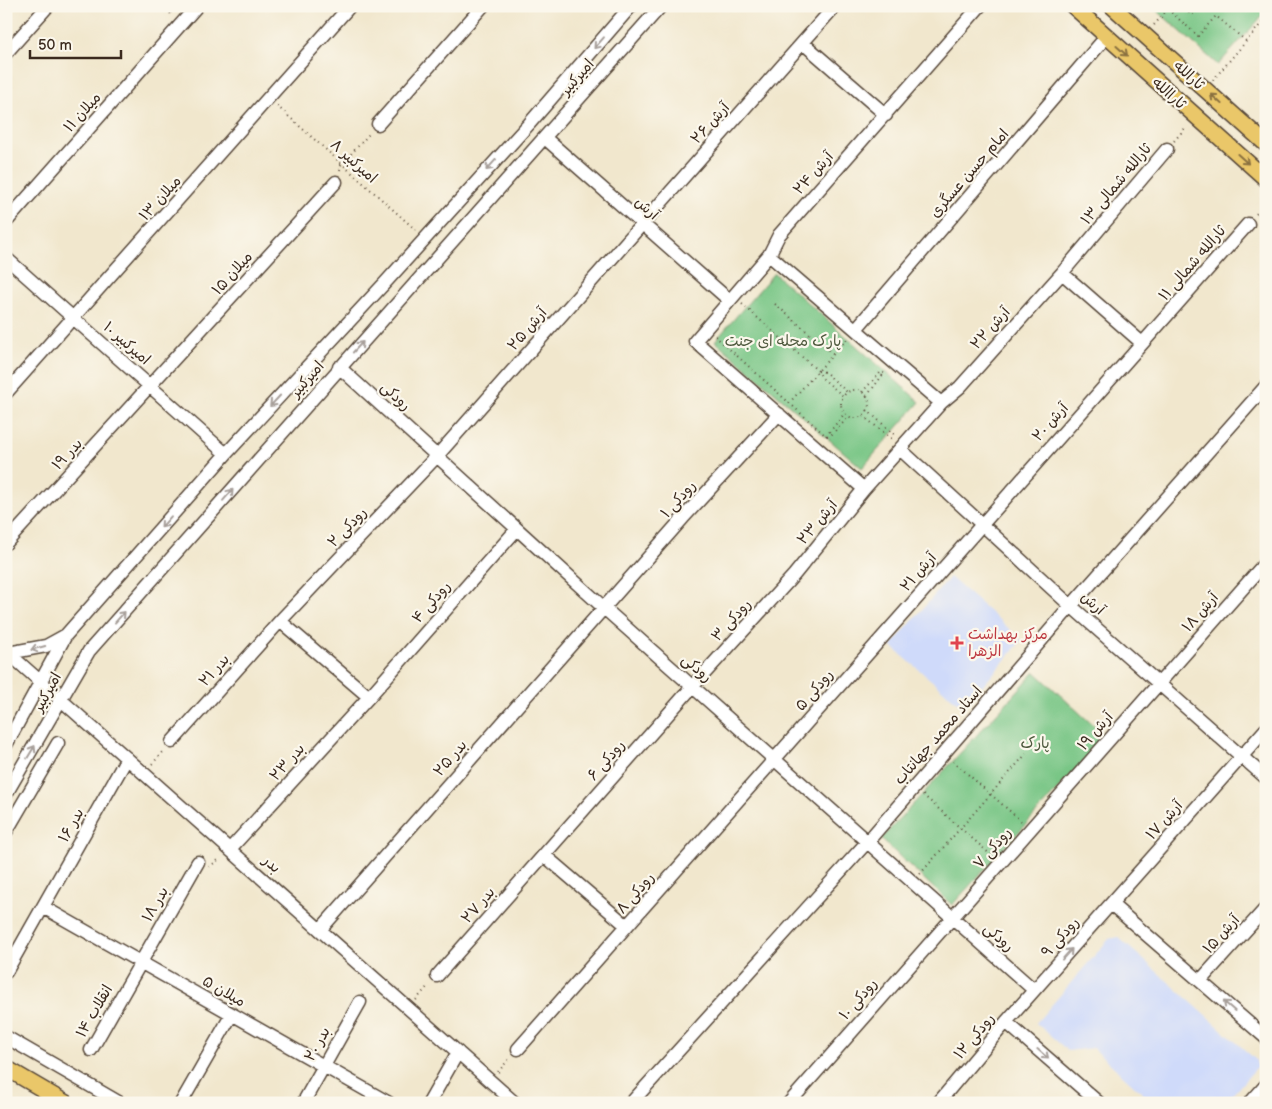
<svg xmlns="http://www.w3.org/2000/svg" width="1272" height="1109" font-family="'Balsamiq Sans','Playpen Sans Arabic',sans-serif">
<rect width="100%" height="100%" fill="#fbf7ec"/>
<filter id="ink" filterUnits="userSpaceOnUse"><feTurbulence type="fractalNoise" baseFrequency=".02" numOctaves="2"/><feDisplacementMap in="SourceGraphic" scale="10" xChannelSelector="R" yChannelSelector="G"/><feConvolveMatrix kernelMatrix="1 2 1 2 8 2 1 2 1" color-interpolation-filters="sRGB"/></filter>
<filter id="wash" filterUnits="userSpaceOnUse"><feTurbulence type="fractalNoise" baseFrequency=".0096" numOctaves="4" result="noise"/><feDisplacementMap in="SourceGraphic" scale="20" xChannelSelector="R" yChannelSelector="G"/><feGaussianBlur stdDeviation="1.12" result="paint"/><feColorMatrix in="noise" values="0 0 0 0 0 0 0 0 0 0 0 0 0 0 0 0 0 1.4 0 .05"/><feComposite in="paint" operator="in"/></filter>
<g filter="url(#wash)">
<rect width="100%" height="100%" fill="#f1e7cd"/>
<path fill="#cfdafa" d="M950,577l72,63 -58,68 -73,-62z
M1118,937l138,123 1,7 -32,36h-75v-3l-57,-52 -25,3 -32,-28 73,-84z"/>
<path fill="#79c686" stroke="#5a7852" d="M1152,6h114v6l-48,53z
M774,273l146,129 -58,66 -147,-127z
M1035,672l71,65 -154,168 -71,-66z"/>
</g>
<g filter="url(#ink)">
<g fill="none" stroke-linecap="round" stroke-linejoin="round">
<defs>
<path id="minor" d="M803,43l83,72
M6,53l42,-47
M378,124l105,-118
M545,138l184,162
M6,222l191,-216
M769,255l172,148 -77,86 -169,-148z
M769,255l10,-20 201,-229
M6,258l220,196
M1062,273l80,70
M856,329l250,-292
M339,367l265,241 430,382
M6,393l344,-387
M941,403l19,-16 102,-114 105,-124
M900,449l171,157 195,172
M6,543l330,-361
M280,621l89,76
M6,651l509,452
M8,653l38,-7 20,-11
M172,742l108,-121 157,-165 398,-450
M6,745l60,-110 160,-181 158,-170 145,-160 102,-118
M6,794l83,-143 572,-645
M6,832l52,-89
M230,849l139,-152 148,-168
M544,855l83,71
M1111,904l155,134
M43,907l346,196
M320,930l363,-412 96,-104
M6,972l121,-214
M437,976l256,-290 101,-111 70,-86
M1200,981l66,-73
M1006,1022l93,81
M6,1037l114,66
M518,1049l730,-825
M91,1050l107,-188
M181,1103l51,-89
M303,1103l57,-101
M429,1103l29,-51
M631,1103l237,-262 203,-235 195,-220
M789,1103l477,-541
M938,1103l68,-81 260,-293
M1250,1103l16,-18"/>
<path id="major" d="M1073,6l193,173
M1112,6l154,138
M6,1068l60,35"/>
</defs>
<use href="#minor" stroke="#564638" stroke-width="15"/>
<use href="#major" stroke="#564638" stroke-width="18"/>
<path stroke="#564638" stroke-width="2" stroke-dasharray="1 4" stroke-linecap="butt" d="M163,6l9,9
M1164,6l34,30 18,-20 30,25
M1181,6l11,9 8,-9
M1154,25l17,-19
M1213,80l53,-62
M277,106l140,125
M1174,141l13,-15
M340,170l1,-5 29,-32
M1256,214l10,-10
M742,304l76,67 4,7 21,18
M775,304l58,50
M715,336l111,100
M818,371l7,1 22,20
M841 404a14 14 0 1 1 28 0a14 14 0 1 1-28 0Z
M862,392l19,-20 3,1
M867,396l18,-24
M789,403l59,-65
M867,410l28,25
M863,416l29,23
M826,436l19,-23
M827,436l4,-1 18,-18
M953,761l68,60
M152,764l12,-13
M923,795l68,60
M209,867l12,-9
M920,874l106,-120
M416,1000l13,-15
M498,1072l12,-14"/>
<use href="#minor" stroke="#fff" stroke-width="12"/>
<use href="#major" stroke="#eac769" stroke-width="15"/>
</g>
<defs><path id="oneway-shaft" d="M-6 0H5M1.5-3L5.5 0L1.5 3" fill="none" stroke-width="1.6" stroke-linecap="round" stroke-linejoin="round" transform="scale(1.25)"/></defs>
<g stroke="#a79f9a">
<use href="#oneway-shaft" transform="translate(599 43) rotate(131)"/>
<use href="#oneway-shaft" transform="translate(491 165) rotate(132)"/>
<use href="#oneway-shaft" transform="translate(358 347) rotate(-47)"/>
<use href="#oneway-shaft" transform="translate(275 401) rotate(133)"/>
<use href="#oneway-shaft" transform="translate(228 495) rotate(-49)"/>
<use href="#oneway-shaft" transform="translate(166 522) rotate(131)"/>
<use href="#oneway-shaft" transform="translate(120 617) rotate(-48)"/>
<use href="#oneway-shaft" transform="translate(38 648) rotate(165)"/>
<use href="#oneway-shaft" transform="translate(31 752) rotate(-59)"/>
<use href="#oneway-shaft" transform="translate(1067 954) rotate(-48)"/>
<use href="#oneway-shaft" transform="translate(1229 1006) rotate(-139)"/>
<use href="#oneway-shaft" transform="translate(1043 1054) rotate(41)"/>
</g>
<g stroke="#8a7140">
<use href="#oneway-shaft" transform="translate(1122 51) rotate(42)"/>
<use href="#oneway-shaft" transform="translate(1216 99) rotate(-138)"/>
<use href="#oneway-shaft" transform="translate(1243 159) rotate(42)"/>
</g>
</g>
<path fill="#e0444e" stroke="#fbf7ec" stroke-width="2" d="M954.5 635.5h5v5h5v5h-5v5h-5v-5h-5v-5h5z"/>
<g text-anchor="middle" stroke-width="4.5" stroke-linejoin="round" paint-order="stroke">
<g font-size="15" fill="#3b2a1e" stroke="#fbf7ec">
<text transform="translate(1189 75) rotate(42)" y="5">ثارالله</text>
<text transform="translate(577 77) rotate(-49)" y="5">امیرکبیر</text>
<text transform="translate(1169 93) rotate(42)" y="5">ثاراالله</text>
<text transform="translate(82 112) rotate(-48)" y="5">میلان ۱۱</text>
<text transform="translate(710 123) rotate(-48)" y="5">آرش ۲۶</text>
<text transform="translate(354 161) rotate(42)" y="5">امیرکبیر ۸</text>
<text transform="translate(813 173) rotate(-48)" y="5">آرش ۲۴</text>
<text transform="translate(969 173) rotate(-49)" y="5">امام حسن عسگری</text>
<text transform="translate(1116 184) rotate(-50)" y="5">ثارالله شمالی ۱۳</text>
<text transform="translate(160 198) rotate(-48)" y="5">میلان ۱۳</text>
<text transform="translate(647 208) rotate(42)" y="5">آرش</text>
<text transform="translate(1192 263) rotate(-49)" y="5">ثارالله شمالی ۱۱</text>
<text transform="translate(232 273) rotate(-48)" y="5">میلان ۱۵</text>
<text transform="translate(990 328) rotate(-48)" y="5">آرش ۲۲</text>
<text transform="translate(527 329) rotate(-49)" y="5">آرش ۲۵</text>
<text transform="translate(127 343) rotate(41)" y="5">امیرکبیر ۱۰</text>
<text transform="translate(307 379) rotate(-49)" y="5">امیرکبیر</text>
<text transform="translate(396 396) rotate(43)" y="5">رودکی</text>
<text transform="translate(1050 422) rotate(-48)" y="5">آرش ۲۰</text>
<text transform="translate(67 454) rotate(-47)" y="5">بدر ۱۹</text>
<text transform="translate(678 499) rotate(-48)" y="5">رودکی ۱</text>
<text transform="translate(817 522) rotate(-50)" y="5">آرش ۲۳</text>
<text transform="translate(347 527) rotate(-46)" y="5">رودکی ۲</text>
<text transform="translate(918 572) rotate(-49)" y="5">آرش ۲۱</text>
<text transform="translate(431 602) rotate(-49)" y="5">رودکی ۴</text>
<text transform="translate(1093 603) rotate(42)" y="5">آرش</text>
<text transform="translate(1200 612) rotate(-49)" y="5">آرش ۱۸</text>
<text transform="translate(731 620) rotate(-48)" y="5">رودکی ۳</text>
<text transform="translate(697 668) rotate(41)" y="5">رودکی</text>
<text transform="translate(214 670) rotate(-48)" y="5">بدر ۲۱</text>
<text transform="translate(814 690) rotate(-49)" y="5">رودکی ۵</text>
<text transform="translate(47 692) rotate(-61)" y="5">امیرکبیر</text>
<text transform="translate(1095 731) rotate(-49)" y="5">آرش ۱۹</text>
<text transform="translate(938 735) rotate(-49)" y="5">استاد محمد جهانتاب</text>
<text transform="translate(450 758) rotate(-49)" y="5">بدر ۲۵</text>
<text transform="translate(606 760) rotate(-49)" y="5">رودکی ۶</text>
<text transform="translate(287 762) rotate(-48)" y="5">بدر ۲۳</text>
<text transform="translate(1164 820) rotate(-48)" y="5">آرش ۱۷</text>
<text transform="translate(71 825) rotate(-61)" y="5">بدر ۱۶</text>
<text transform="translate(992 848) rotate(-49)" y="5">رودکی ۷</text>
<text transform="translate(272 864) rotate(42)" y="5">بدر</text>
<text transform="translate(635 893) rotate(-49)" y="5">رودکی ۸</text>
<text transform="translate(155 904) rotate(-60)" y="5">بدر ۱‍۸</text>
<text transform="translate(478 905) rotate(-49)" y="5">بدر ۲۷</text>
<text transform="translate(1221 934) rotate(-48)" y="5">آرش ۱۵</text>
<text transform="translate(999 937) rotate(42)" y="5">رودکی</text>
<text transform="translate(1060 937) rotate(-48)" y="5">رودکی ۹</text>
<text transform="translate(224 991) rotate(30)" y="5">میلان ۵</text>
<text transform="translate(858 999) rotate(-49)" y="5">رودکی ۱۰</text>
<text transform="translate(94 1011) rotate(-60)" y="5">انقلاب ۱۴</text>
<text transform="translate(974 1036) rotate(-50)" y="5">رودکی ۱۲</text>
<text transform="translate(317 1044) rotate(-61)" y="5">بدر ۲۰</text>
</g>
<g font-size="15" fill="#4e593d" stroke="#fbf7ec">
<text x="783" y="346">پارک محله ای جنت</text>
<text x="1035" y="748">پارک</text>
</g>
<g font-size="15" fill="#be3a42" stroke="#fbf7ec" text-anchor="start">
<text x="968" y="639">مرکز بهداشت<tspan x="968" dy="17">الزهرا</tspan></text>
</g>
</g>
<rect width="1272" height="1109" fill="none" stroke="#fbf7ec" stroke-width="25"/>
<path d="M30 50v8h91v-8" fill="none" stroke="#3b2a1e" stroke-width="2.5"/>
<text x="38" y="50" font-size="15" fill="#3b2a1e" stroke="#fbf7ec" stroke-width="4" paint-order="stroke">50 m</text>
</svg>
